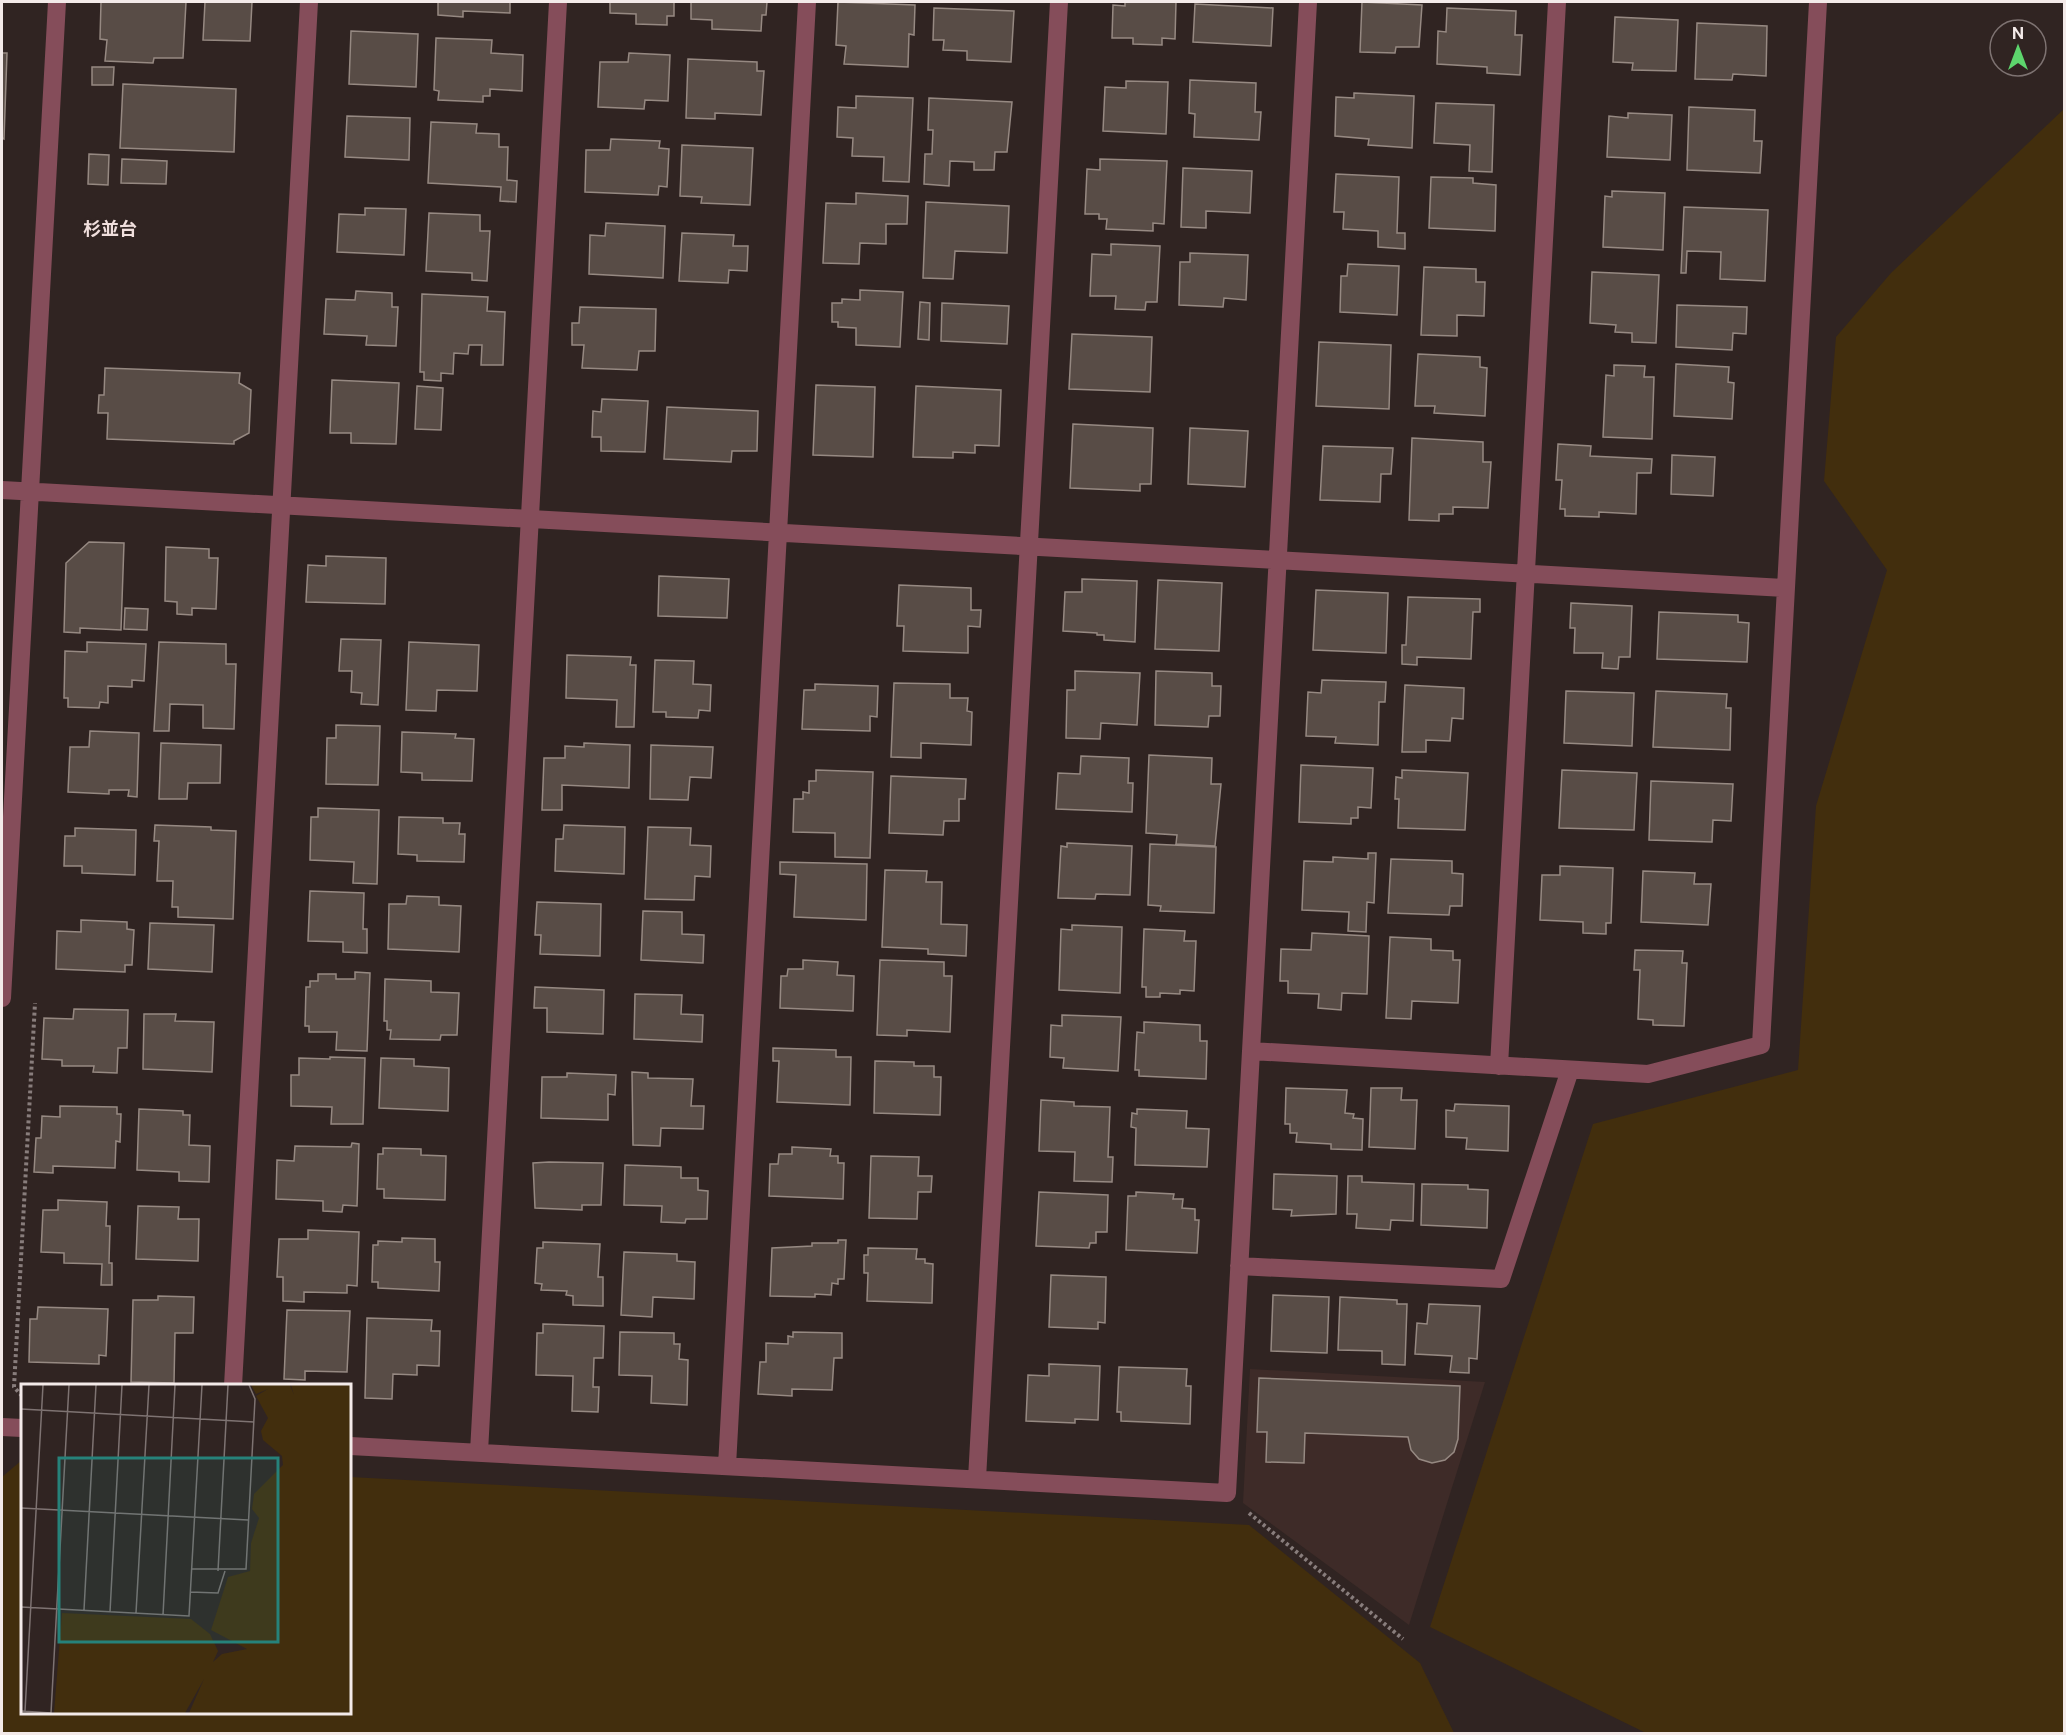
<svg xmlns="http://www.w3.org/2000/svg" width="2066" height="1735" font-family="'Public Sans','Noto Sans JP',sans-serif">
<rect width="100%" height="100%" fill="#302422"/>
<path fill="#3e2b28" d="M1250,1369l235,13 -76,243 -166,-122z"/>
<path fill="#422e0d" d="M2064,109v1624h-418l-216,-106 163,-503 205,-54 18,-264 71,-236 -63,-89 12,-144 55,-64z
M22,1460v252h328v-235l899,48 171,138 34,70h-1452v-256z"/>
<path fill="#584c46" stroke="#968982" stroke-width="1.5" d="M101,2h85l-3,56h-29l-1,5 -48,-2 2,-21 -7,-1z
M205,2h47l-2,39 -47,-1z
M438,2h72v11l-47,-2v6l-25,-2z
M610,2h64v14h-7v9l-31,-1v-10l-26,-1z
M691,2h76l-1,13h-4l-1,16 -49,-2v-9l-21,-1z
M838,2l77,3 -1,30 -5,-1 -1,33 -64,-3 2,-18 -10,-1z
M1125,2h51l-1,37 -13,-1v7l-29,-1v-6h-21l1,-33 12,1z
M1362,2l60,3 -3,42h-23l-1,6 -35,-1z
M1195,4l78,4 -2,38 -78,-4z
M934,8l80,3 -3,51 -44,-2v-9l-24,-1 1,-10h-11z
M1447,8l69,3 -1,24h7l-2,40 -33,-2v-6l-50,-3 1,-33 8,1z
M1615,17l63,3 -2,51 -44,-1 1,-7 -20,-1z
M1697,23l70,3 -1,50 -33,-2 -1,6 -37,-1z
M351,31l67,3 -2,53 -67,-3z
M436,38l56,2 -1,13 32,2 -1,36 -32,-2v7h-7v6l-45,-2 1,-9 -5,-1z
M2,53h5l-3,86 -2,-1z
M629,53l41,2 -2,46 -23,-1 -1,9 -46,-2 2,-45h28z
M688,59l69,3v9h7l-3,44 -46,-2v6l-29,-1z
M92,67h22l-1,18h-21z
M1190,80l66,3 -1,29h6l-2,28 -65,-3 1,-23 -6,-1z
M1126,81l42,1 -2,52 -63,-3 2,-44 21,1z
M123,84l113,5 -2,63 -114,-4z
M1354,93l60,3 -2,52 -44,-3 1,-6 -34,-3 1,-39 18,1z
M856,96l57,2 -4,84 -26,-1 1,-24 -32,-1 1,-18 -16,-1 1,-30 18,1z
M929,98l83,4 -5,50h-12l-1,18h-20v-8l-24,-1 -1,25 -25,-2 1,-30h7l1,-24h-5z
M1436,103l58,2 -2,67 -23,-1 1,-26 -36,-2z
M1689,107l66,3 -1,31h8l-2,32 -73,-3z
M1628,113l44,2 -2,45 -63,-3 2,-41 19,2z
M347,116l63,2 -1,42 -64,-3z
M431,122l46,2 -1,9 23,1v13h9l-1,33 10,1 -1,21 -16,-1 1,-14 -73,-4z
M611,139l49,2 -1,7 10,1 -2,38 -8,-1 -1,9 -73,-3 1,-42h24z
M682,145l71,3 -3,57 -49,-2 1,-6 -22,-1z
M89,154l20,1 -1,30 -20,-1z
M122,159l45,2 -1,23 -45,-1z
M1100,159l67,2 -3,63 -11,-1v8l-47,-2 1,-10h-8v-5h-14l2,-45 13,1z
M1183,168l69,3 -2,42 -44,-2v17l-25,-1z
M1336,174l63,3 -2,56h8v16l-27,-2v-16l-35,-2 1,-17h-10z
M1431,177l42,1v5l23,2 -1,46 -66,-3z
M1612,191l53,2 -2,57 -60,-3 2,-51 7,1z
M856,193l52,3 -1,28h-21v20l-26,-1 -1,21 -36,-1 3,-60 30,1z
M926,202l83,4 -2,47 -52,-2 -2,28 -30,-1z
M1684,207l84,3 -3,71 -45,-2 1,-27 -34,-1 -1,22h-5z
M365,208l41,1 -2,46 -67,-3 2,-38 26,1z
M429,213l51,2v16h10l-3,50 -15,-1v-7l-46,-2z
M606,223l59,3 -2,52 -74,-4 1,-39 15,1z
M682,233l52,2 -1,11h15l-1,25 -18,-1 -1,13 -49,-2z
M1111,244l49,2 -3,56h-11l-1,8 -30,-1 1,-13h-26l2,-42 19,1z
M1190,253l58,2 -2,45 -22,-2 -1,9 -44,-2 1,-43h10z
M1348,264l51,2 -2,49 -57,-3 1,-36h6z
M1424,267l52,2v13h9l-1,34 -27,-1v21l-36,-1z
M1592,272l67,3 -3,68 -24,-1v-9l-17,-1 1,-7 -26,-2z
M860,290l43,2 -3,55 -44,-2v-17l-18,-1v-5h-6v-19h10v-4l18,1z
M356,291l36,2v14h6l-2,39 -30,-1 1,-9 -43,-2 2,-35 29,1z
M422,294l66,3 -1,14 18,1 -2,53h-22l1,-20h-13l-1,9 -14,-1 -1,21 -12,-1v8l-17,-1v-8h-4z
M920,302l10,1 -1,37 -11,-1z
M942,303l67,3 -2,38 -66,-3z
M1677,305l70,2 -1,27 -13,-1 -1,17 -56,-3z
M580,307l76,2 -1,42h-16l-2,19 -55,-2 2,-23h-12v-22h7z
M1072,334l80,3 -2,55 -81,-3z
M1319,342l72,3 -2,64 -73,-3z
M1418,354l62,3v10l7,1 -2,48 -51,-3 1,-7h-20z
M1676,364l53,3 -1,15 6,1 -2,36 -58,-3z
M1614,365l31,1 -1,11h10l-2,62 -49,-2 3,-62 8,1z
M105,368l135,5 -1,10 12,7 -2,43 -15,8v3l-127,-5 1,-26h-10l1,-18h5z
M332,380l67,3 -3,61 -45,-1v-10h-21z
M816,385l59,2 -2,70 -60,-2z
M417,386l26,2 -2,42 -26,-1z
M916,386l85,4 -2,56 -24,-1v8l-22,-1v6l-40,-1z
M602,399l46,2 -3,51 -44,-1v-14h-9l1,-26 8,1z
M667,407l91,4 -1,40h-25l-1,11 -67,-3z
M1073,424l80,4 -2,56h-11v7l-70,-3z
M1190,428l58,3 -3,56 -57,-3z
M1412,438l71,4v20h8l-3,46 -35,-1v7h-14v7l-30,-1z
M1558,444l33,2 -1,10 62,3 -1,14h-14l-1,41 -37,-2v5l-34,-1v-7h-5l2,-29h-6z
M1323,446l70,2 -2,26h-10l-1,28 -60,-2z
M1672,455l43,2 -2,39 -42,-2z
M89,542l35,1 -3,87 -41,-2v5l-16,-1 2,-69z
M166,547l43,2v9h9l-2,51 -24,-1v7l-15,-1v-12l-12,-1z
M326,556l60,2 -1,46 -79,-2 2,-37 18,1z
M659,576l70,3 -2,39 -69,-2z
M1082,579l55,2 -2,61 -31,-2v-5h-7v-2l-34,-2 2,-39h17z
M1158,580l64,3 -3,68 -64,-2z
M899,585l72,3v22h10l-1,17 -12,-1v27l-65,-2 1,-25h-7z
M1316,590l72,3 -2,60 -73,-3z
M1408,597l72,2v13h-7l-2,47 -54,-2v8l-15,-1v-19h4z
M1571,603l61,3 -2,51h-11l-1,12 -16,-1 1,-15h-29l1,-25h-5z
M125,608l23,1 -1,21 -23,-1z
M1659,612l79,3v7l11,1 -2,39 -90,-3z
M341,639l40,1 -3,65 -17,-1 1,-11 -11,-1 1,-21h-13z
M87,642l59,2 -2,37 -12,-1v7l-24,-1v17l-8,-1 -1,6 -31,-1v-9h-4l1,-47 22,1z
M159,642l67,2v20h10l-2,65 -31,-1v-23l-33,-1 -1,27h-15z
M409,642l70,3 -2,46 -40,-1 -1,21 -30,-1z
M567,655l64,2 -1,8h6l-2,62h-18l1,-27 -51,-2z
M655,660l39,1 -1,23 18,1 -1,26 -11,-1 -1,8 -32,-1v-5h-13z
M1075,671l65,2 -3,52 -36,-2 -1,16 -34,-1 1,-48h8z
M1156,671l56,2v13h9l-1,30h-11l-1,11 -53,-2z
M1322,680l64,2 -1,20h-6l-1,43 -43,-2 1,-6 -30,-1 2,-44 13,1z
M894,683l56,1v14h18l-1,13 5,1 -1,33 -50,-2v15l-30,-1z
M815,684l63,2 -1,31 -7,-1v15l-68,-2 2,-39h11z
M1405,685l59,3 -1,31 -11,-1 -2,23 -24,-1v12h-24z
M1566,691l68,2 -2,53 -68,-3z
M1656,691l71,3 -1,14h5l-1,42 -77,-3z
M336,725l44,1 -2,59 -52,-1 1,-46h9z
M90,731l49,2 -2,64 -9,-1 1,-6h-20v4l-41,-2 2,-45h19z
M402,732l54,2 -1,4 19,1 -2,42 -50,-1v-7l-21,-1z
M161,743l60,2 -1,38h-32l-1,16h-28z
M584,743l46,2 -1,43 -67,-3v25h-20l2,-52h21v-12l19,1z
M651,745l62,2 -2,31 -21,-1 -2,23 -38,-1z
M1149,755l63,3 -1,26h10l-6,62 -39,-2 1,-9 -31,-2z
M1081,756l48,2 -1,25h5l-1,29 -76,-3 2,-36 22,1z
M1301,765l72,3 -2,40 -13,-1v11h-7v6l-52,-2z
M816,770l57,2 -3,86 -35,-1v-24l-42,-1 1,-33h9v-7l6,1v-12h7z
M1402,770l66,3 -3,57 -67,-2 1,-29h-4l1,-22 6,1z
M1562,770l75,3 -3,57 -75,-2z
M891,776l75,3 -1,20h-6v22h-15l-1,14 -54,-2z
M1651,781l82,3 -2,37 -18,-1 -1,22 -63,-2z
M318,808l61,2 -2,74 -24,-1 1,-21 -44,-2 1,-43h7z
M399,817l44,1v5h17l-1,11h6l-1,28 -47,-1v-6l-19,-1z
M155,825l56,2v3l25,1 -3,88 -55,-2v-10h-6l1,-26h-16l2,-40h-5z
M564,825l61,2 -1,47 -69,-3 1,-32h7z
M648,827l43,1 -1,17 21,1 -1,31 -15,-1 -1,24 -49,-1z
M75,828l61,2 -1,45 -53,-2v-7h-18l1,-30h10z
M1067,843l65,3 -2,49 -34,-1 -1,5 -37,-1 3,-52 6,1z
M1150,844l66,3 -2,66 -54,-2 1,-5 -13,-1z
M1368,853h8l-2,50 -7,-1 -1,30 -18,-1 1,-19 -47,-2 2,-49 29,1v-5l35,2z
M1391,859l61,2v12l11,1 -1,32h-12l-1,9 -61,-2z
M780,862l87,2 -1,56 -72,-3 2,-42 -16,-1z
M1560,866l53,2 -2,55h-5v11l-23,-1v-11l-43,-2 2,-45h18z
M885,870l42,1 -1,11h16l-1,42 26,1 -1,31 -38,-2v-5l-46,-2z
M1643,871l52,2 -1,11h17l-3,41 -67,-3z
M310,891l54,2 -1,36h4v24l-24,-1v-10l-35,-1z
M407,896l32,1v8l22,1 -2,46 -71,-3 1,-45h17z
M537,902l64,2 -1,52 -60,-2 1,-19h-6z
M643,911l39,1v22l22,1 -1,28 -62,-3z
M81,920l46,2v7l7,1 -2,35h-7v7l-69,-3 1,-38 24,1z
M150,923l64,2 -2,47 -64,-3z
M1072,925l50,2 -2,66 -61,-3 2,-61 11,1z
M1144,929l41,2 -1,10h12l-2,50 -14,-1v4l-20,-1v4h-14v-10h-4z
M1312,933l57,3 -2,58 -25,-1 -1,17 -23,-2 1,-14 -31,-1v-12h-8l1,-32 30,1z
M1390,937l41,2v11l22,1v9h7l-2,43 -46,-2 -1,18 -25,-1z
M1635,950l48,1 -1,12h5l-3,63 -31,-1v-5l-15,-1 2,-49h-6z
M803,960l35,2 -1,13 17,1 -1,35 -73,-3 1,-32h6l1,-7h15z
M880,960l64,2v14h8l-2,56 -43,-2v6l-30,-1z
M355,972l15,1 -3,78 -31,-1 1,-18h-28v-6h-4l1,-39h4v-6h8v-7h18v5h19z
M385,979l46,2v11l28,1 -2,42h-16l-1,5 -50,-1 1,-9h-4v-9h-3z
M535,987l69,3 -1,44 -56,-2v-24h-13z
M635,994l47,1 -1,19 22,1 -1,27 -68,-3z
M74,1009l54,1 -1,38h-9l-1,25 -24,-1 1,-6h-32v-6l-20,-1 2,-41 29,1z
M144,1014h32l-1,7 39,1 -2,50 -69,-3z
M1062,1015l59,2 -3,54 -55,-3 1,-10 -14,-1 1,-32 11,1z
M1144,1022l56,3v16h7l-1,38 -67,-3v-6h-4l2,-38 7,1z
M773,1048l63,2v7h15l-1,48 -73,-3 2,-41h-6z
M330,1057l35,1 -2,66h-32l1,-17 -41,-1v-31h8v-17l31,1z
M381,1058l33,1v7l35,2 -1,43 -69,-3z
M875,1061l39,1v4h20v11h7l-1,38 -66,-2z
M632,1072l16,1v5l45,1 -2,27h13l-1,23 -42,-1 -1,18 -27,-1z
M567,1073l49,2 -1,20 -7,-1v26l-67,-2 1,-41h25z
M1286,1088l61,2 -2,23 9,1 -1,4 10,1 -1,31 -31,-1v-5l-35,-2 1,-9h-7v-9h-5z
M1371,1088h31l-1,12h16l-2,49 -46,-2z
M1041,1100l33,2v4l36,1 -2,50h5l-1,25 -38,-1 1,-29 -36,-1z
M1455,1104l54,2 -1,45 -42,-2 1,-11 -21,-1v-27l8,1z
M60,1106l57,1v7h4l-1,28 -4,-1 -1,27 -62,-2v7l-19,-1 2,-34h5l1,-22 18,1z
M139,1109l44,2v4h7l-1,30 21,1 -1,36 -30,-1v-9l-42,-2z
M1137,1109l50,2 -1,17 23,1 -2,38 -72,-2 1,-37 -5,-1 1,-14 5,1z
M352,1143l7,1 -2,62 -14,-1 -1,7 -19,-1v-10l-47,-2 1,-39 17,1 1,-15 56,1z
M792,1147l39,2 -1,7h8v7h6l-1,36 -74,-3 1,-32h8l1,-10h13z
M383,1148l38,1v6l25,1 -1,44 -61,-2v-9h-7l1,-35h5z
M871,1156l48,1 -1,19h14l-1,16h-13l-1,27 -48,-1z
M549,1162l54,1 -2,42h-19v5l-47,-2 -2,-45z
M625,1165l56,2v11h17v12l10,1 -1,28h-21l-1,4 -24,-1 1,-16 -38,-1z
M1274,1174l63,2 -1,38 -45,2 1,-6 -19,-1z
M1348,1176h14v6l52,2 -1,37 -22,-1 -1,10 -34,-2 1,-14h-10z
M1422,1184l46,1v4l20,1 -1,38 -66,-3z
M1039,1192l69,3 -1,37h-11v11h-6l-1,5 -53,-2z
M1136,1192l38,2 -1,5h10l-1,9 13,1v11h4l-2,33 -71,-3 2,-54h8z
M58,1200l49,2 -1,24h4l-1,37h3v22h-11l1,-21 -38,-1v-10l-23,-1 2,-42h15z
M138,1206l41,1 -1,12h21l-1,42 -62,-2z
M308,1230l51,2 -2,54 -10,-1v8l-43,-1v10l-21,-1v-24h-6l2,-38h29z
M402,1238l33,1v23h5l-1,29 -61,-3v-6h-6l1,-37h5v-4l24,1z
M838,1240h8l-2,39h-6v5l-6,-1 -1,12 -16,-1v3l-45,-1 2,-48 40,-2v-3h26z
M543,1242l57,2 -2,33h5v29l-30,-1v-9l-7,-1 1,-4 -26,-1 1,-6 -7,-1 2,-35h6z
M868,1248l49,1 -1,10h9v4l8,1 -1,39 -65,-2 1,-28h-4v-18h4z
M624,1252l53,2v7l18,1 -1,37 -41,-2 -1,20 -31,-2z
M1051,1275l55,2 -1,46 -7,-1v7l-49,-2z
M1273,1295l56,2 -2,56 -56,-2z
M158,1296l36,1 -1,36h-18l-1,50 -43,-1 2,-82h25z
M1340,1297l57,3v4h10l-2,61 -23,-1v-13l-44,-1z
M1429,1304l51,2 -3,53 -8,-1v15l-19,-1 2,-16 -37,-2 2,-31 10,1z
M38,1307l70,2 -2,47 -7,-1v9l-70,-2 1,-43h7z
M287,1310l63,1 -3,61 -42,-1v9l-21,-1z
M367,1318l65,2 -1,11h9l-1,35 -22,-1v10l-24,-1 -1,25 -27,-1z
M543,1324l61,2 -1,32h-9l-1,29h6l-1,25 -26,-1 1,-35 -37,-1 1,-42h6z
M620,1332l54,1v11h6l-1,15 9,1 -1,45 -36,-2 1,-27 -33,-1z
M793,1332l49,1v25h-8l-2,32 -40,-1v7l-34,-2 2,-32h6v-19l22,1v-8l5,1z
M1049,1364l51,2 -2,54 -23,-1v4l-49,-2 2,-46 21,1z
M1119,1367l68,2 -1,17h5l-1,38 -69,-3v-9h-4z
M1259,1378l201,8 -2,53 -4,13 -9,8 -13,3 -13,-4 -8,-9 -3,-13 -103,-4 -1,30 -38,-1 1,-30h-10z"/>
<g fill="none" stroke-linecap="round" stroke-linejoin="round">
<path stroke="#887d7c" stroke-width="4" stroke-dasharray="3 3" stroke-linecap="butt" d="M22,1396l-8,-9 21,-384
M1249,1513l154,126"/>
<path stroke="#854d5a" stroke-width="18" d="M2,490l1784,98
M2,998l55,-996
M1251,1051l397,23 113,-29 57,-1043
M1499,1066l58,-1064
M1239,1266l262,13 69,-209
M233,1386l76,-1384
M2,1427l20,1
M350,1446l877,47 81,-1491
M479,1452l79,-1450
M727,1466l80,-1464
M977,1479l82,-1477"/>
</g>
<g text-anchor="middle" stroke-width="4.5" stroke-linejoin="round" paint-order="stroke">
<g font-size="18" font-weight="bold" fill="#f0dfdd" stroke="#302422">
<text x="110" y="235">杉並台</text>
</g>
</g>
<g transform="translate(21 1384)">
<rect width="330" height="330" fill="#302422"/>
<path d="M230,1h39l4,10 -3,-10h60v328h-162l15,-34 -19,34h-131l8,-100 129,6 19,15 8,17 -5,11 9,-8 25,-5 -36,-19 17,-53 22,-6 1,-28 8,-25 -7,-9 2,-15 29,-29 -1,-9 -19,-16 -2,-9 7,-13 -12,-22 12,-7 -12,5z" fill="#422e0d"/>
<path fill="none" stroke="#7e7372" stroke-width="1.5" d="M0,25l233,13M0,124l227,12M171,185h54l9,-170 -6,-14M197,187l10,-186M169,208l28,1 7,-22M0,223l168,9 13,-231M63,226l12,-225M89,228l12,-227M115,229l13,-228M142,231l12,-230M0,327l30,2M4,327l18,-326M30,329l18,-328"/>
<path fill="#26827a" fill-opacity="0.15" stroke="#26827a" stroke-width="3" d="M38,74h219v184h-219z"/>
<rect width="330" height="330" fill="none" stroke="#f3eae9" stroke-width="3"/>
</g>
<rect width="2066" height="1735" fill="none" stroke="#f3eae9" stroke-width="6"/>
<g transform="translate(2018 48)"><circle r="28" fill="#302422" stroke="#7e7372" stroke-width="1.5"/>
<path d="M0-4.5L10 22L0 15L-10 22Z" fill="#5dd56d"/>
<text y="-9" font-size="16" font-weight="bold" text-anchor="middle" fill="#f3eae9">N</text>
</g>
</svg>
